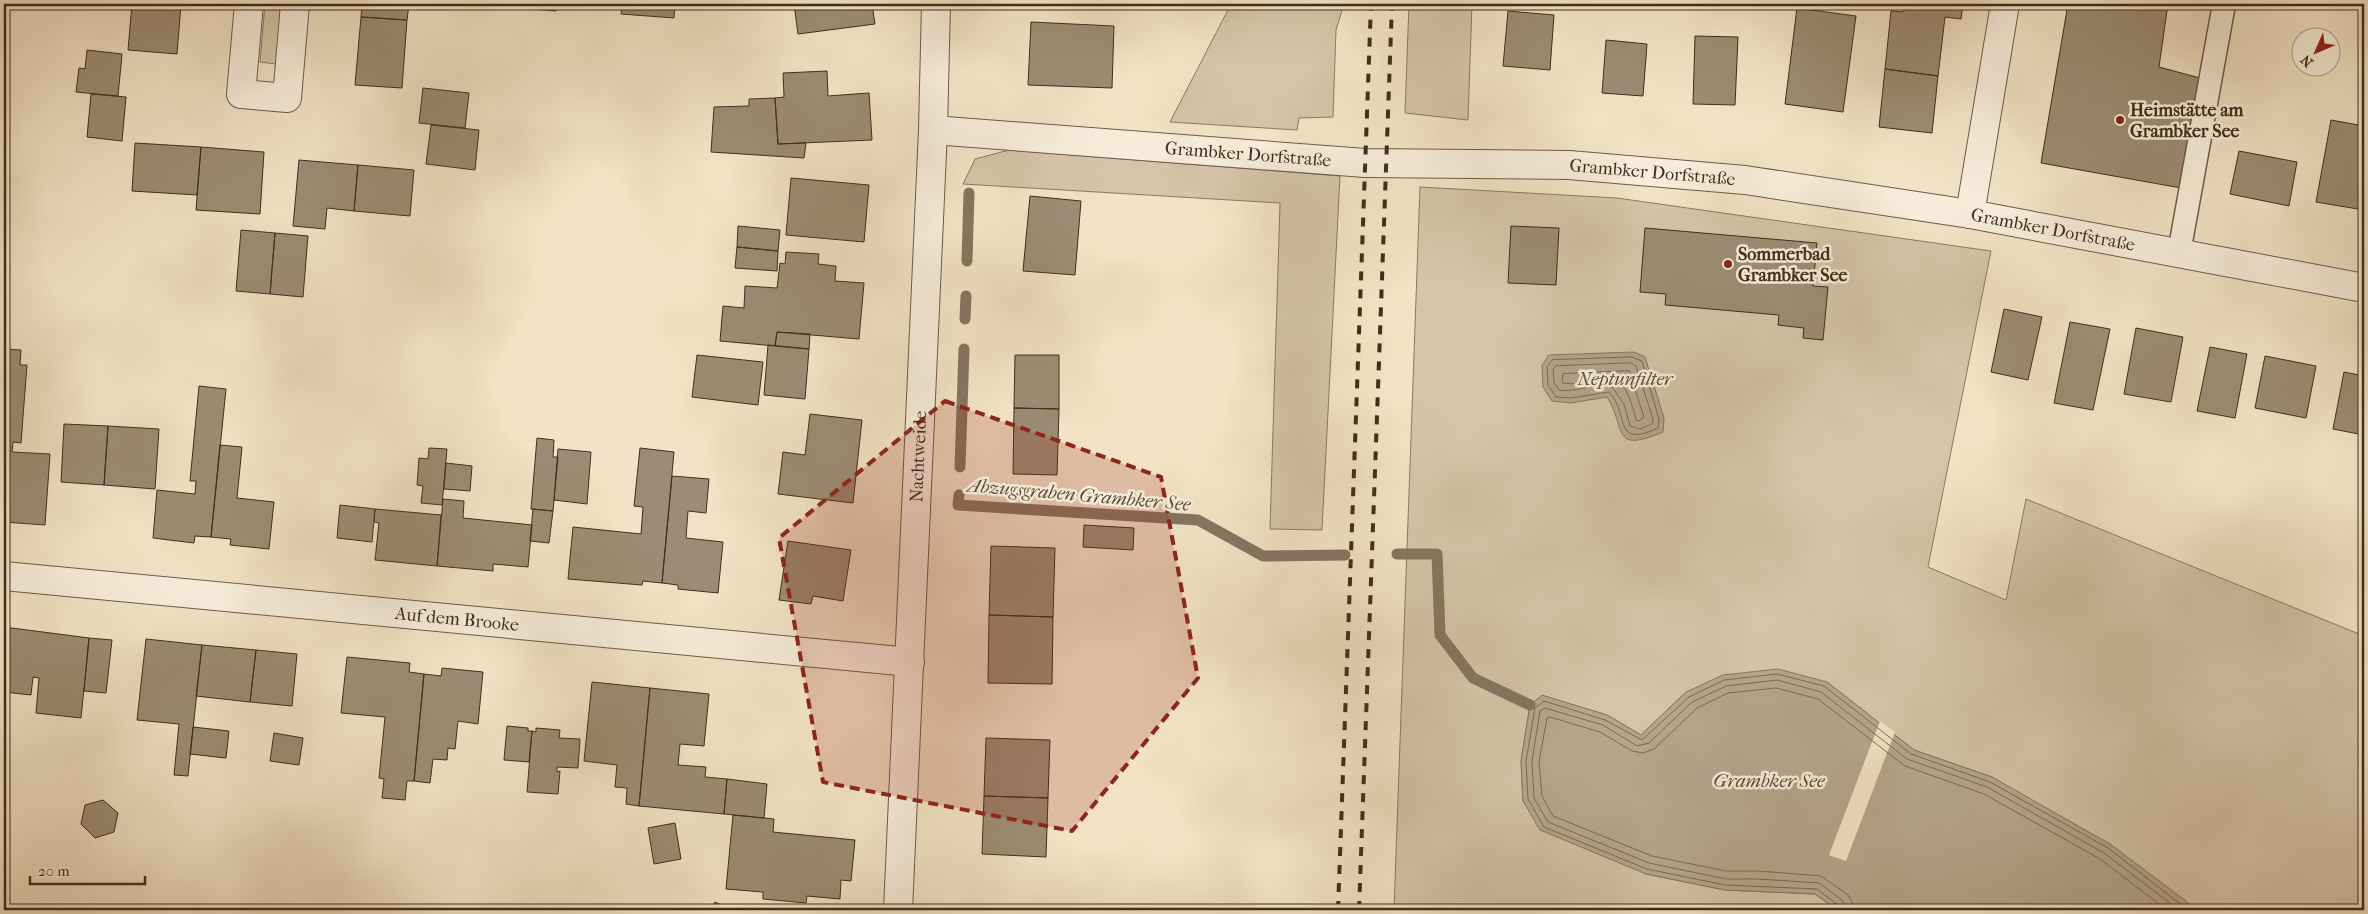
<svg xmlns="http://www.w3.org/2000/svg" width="2368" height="914" font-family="'IM FELL French Canon',serif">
<rect width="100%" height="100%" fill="#f2e3c6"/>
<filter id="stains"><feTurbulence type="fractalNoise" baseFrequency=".004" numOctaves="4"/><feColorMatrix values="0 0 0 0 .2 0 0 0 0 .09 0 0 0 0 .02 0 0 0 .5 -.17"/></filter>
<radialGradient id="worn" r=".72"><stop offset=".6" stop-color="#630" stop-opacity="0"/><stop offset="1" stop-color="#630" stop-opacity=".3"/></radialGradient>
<path fill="#d4c4a9" stroke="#8a7964" d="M265,4h17l-6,60 -16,-2z
M1231,4h113l-8,26 -3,87 -34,1 -2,12 -127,-8z
M1409,4h63l-4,116 -63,-7z
M1009,150l331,26 -18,354 -52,-1 10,-326 -317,-19 12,-25z
M1420,187l197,11 374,53 -63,316 78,33 20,-101 338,137v274h-169l-9,-9 -194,-124 -78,-27 -87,-68 -141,10 -45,43 -34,-20 -65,-19 -12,9 -9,56 2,40 123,73 79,16 90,4 22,16h-443z"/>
<path fill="#b5a58d" stroke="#867561" d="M1634,352l11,5 19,61 -1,14c-53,22 -36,-3 -56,-35l-36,6 -19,-2 -9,-14 -1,-22 7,-10z
M1778,669l49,13 87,68 78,27 118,67 76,57 9,9h-358l-22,-16 -90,-4 -79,-16 -106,-44 -17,-29 -2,-40 9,-56 12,-10 65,20 34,20 45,-43 37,-17z"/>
<path fill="#f2e3c6" d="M1880,721l15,11 -49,129 -17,-6z"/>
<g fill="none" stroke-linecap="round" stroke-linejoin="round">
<path stroke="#7a6a56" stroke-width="1" d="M1632,357l10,4 17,58 -1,9c-46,21 -28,-14 -49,-36l-38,6 -15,-1 -8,-12 -1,-18 5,-7z
M1631,363l5,3 17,53 -1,5 -12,5 -10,-3 -6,-22 -12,-17c-16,-5 -36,6 -53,3l-5,-7 -1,-14 3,-3z
M1629,371l15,46 -5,4 -3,-1c-16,-66 -31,-31 -73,-37l-1,-2 1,-7z
M1839,910l-1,-5 -21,-16 -92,-4 -78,-16 -103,-42 -16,-28 -2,-38 9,-53 9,-7 61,19 37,20 47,-43 35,-17 53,-6 47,12 87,68 79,28 118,66 80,62
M1846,910l-4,-10 -23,-17 -61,-4h-32l-77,-16 -101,-41 -14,-24 -2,-37 8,-50 5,-3 58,17 34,21 12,-3 43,-41 34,-16 51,-6 44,12 86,67 80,28 117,66 75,57
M1853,910l-1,-8 -4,-7 -27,-19 -62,-5h-33l-74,-15 -99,-40 -11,-20 -3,-34 8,-44 3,-1 50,15 32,19 11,2 11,-4 43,-41 31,-15 48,-5 42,11 87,67 79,28 116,65 67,51"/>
<path stroke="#867561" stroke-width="11" d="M967,261l2,-68
M965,319l1,-23
M960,467l4,-118
M959,495l-1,10 240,15 65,36 82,-1
M1397,554h40l3,81 33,43 57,27"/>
</g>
<path fill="#9c8c75" stroke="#3f2e1e" d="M132,4h49l-4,50 -49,-4z
M362,4h47l-2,16 -46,-3z
M496,4h61l-1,7 -60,-5z
M622,4h53l-1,14 -53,-4z
M794,4h78l3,20 -77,10z
M1904,4h59l-2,15 -16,-2 -7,59 -53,-7 6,-58 12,1z
M2068,4h100l-9,63 41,11 -19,110 -140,-25z
M1797,8l59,8 -13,96 -58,-8z
M1508,11l46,4 -4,55 -47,-4z
M361,17l46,3 -5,68 -47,-3z
M1031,22l83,4 -2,62 -84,-3z
M1695,36l43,1 -3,68 -42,-1z
M1606,40l41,4 -4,52 -41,-3z
M87,50l35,4 -4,42 -42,-4 3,-24 6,1z
M1885,69l53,7 -6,57 -53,-6z
M827,71l1,25 41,-3 3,47 -94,4 -3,-46 9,-1 -1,-24z
M423,88l46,5 -4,35 -46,-5z
M91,94l35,3 -4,44 -35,-4z
M775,98l3,46 28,-1 -2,15 -93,-6 3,-45 35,-1v-7z
M2331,120l33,6v84l-48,-8z
M431,125l48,5 -4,40 -49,-6z
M135,143l66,4 -4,48 -65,-4z
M201,147l63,5 -4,62 -64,-4z
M2239,151l58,11 -8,44 -59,-12z
M299,160l59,5 -4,46 -27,-3 -2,21 -32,-3z
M358,165l56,5 -4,46 -56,-5z
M791,178l78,7 -5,57 -78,-7z
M1030,196l51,5 -6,74 -52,-4z
M738,226l42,4 -2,21 -41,-4z
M1511,226l48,2 -3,57 -48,-2z
M1645,228l172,15 -4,43 15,1 -5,53 -20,-2 1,-10 -26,-3 1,-10 -114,-10 1,-11 -26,-2z
M241,230l34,3 -5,61 -34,-3z
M275,233l33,3 -5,61 -33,-3z
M737,247l41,4 -1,20 -42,-3z
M786,252l33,2 -1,10 18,2 -1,15 29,2 -5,56 -82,-7 -2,14 -55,-5 3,-35 21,2 1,-22 32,2 3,-25 5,1z
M2004,309l38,8 -14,63 -37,-8z
M2070,322l40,7 -17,81 -39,-7z
M2136,328l47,9 -12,65 -47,-8z
M777,332l33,2 -1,15 -34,-3z
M768,345l41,4 -4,50 -41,-4z
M2210,347l37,7 -12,64 -38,-7z
M4,349l17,1 -1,15h7l-6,78 -8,-1 -1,10 38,2 -5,71 -41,-3z
M697,355l66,7 -5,43 -66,-8z
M1015,355h44v54l-45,-1z
M2265,356l51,10 -10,52 -51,-10z
M2344,372l20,4v59l-31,-6z
M199,386l27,3 -15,148 -16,-1 -1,7 -41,-5 4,-48 38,4 1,-13h-6z
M1014,408l45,1 -2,66 -44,-1z
M810,414l52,6 -9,83 -75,-9 5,-42 22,3z
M64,424l44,2 -4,59 -43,-3z
M108,426l51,3 -4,60 -51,-4z
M537,438l17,2 -1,17h5l-5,54 -22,-2z
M220,445l22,2 -5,51 37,4 -5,47 -39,-4 1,-6 -20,-2z
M429,448l18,1 -5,56 -21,-2 2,-17 -6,-1 2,-27 9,1z
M640,448l34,4 -12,131 -19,-2 -1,4 -74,-6 5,-52 68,7 2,-27 -9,-1z
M558,449l33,3 -4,52 -33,-4z
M446,463l26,3 -2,25 -26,-2z
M672,476l37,3 -3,34 -18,-2 -2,27 37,4 -5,51 -40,-4v-4l-16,-2z
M443,499l21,2 -1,17 69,7 -4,42 -35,-3v7l-56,-5z
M340,505l35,4 -3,33 -35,-4z
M375,509l66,6 -4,51 -62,-6 4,-37 -5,-1z
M533,509l20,2 -4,32 -19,-2z
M1084,525l50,3 -1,22 -50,-3z
M788,541l63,9 -8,51 -30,-5 -2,8 -32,-4z
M991,546l64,2 -2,69 -64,-2z
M989,615l64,2 -1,67 -64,-1z
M4,627l85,11 -8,80 -45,-5 3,-35 -6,-1 -2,18 -27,-3z
M89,638l23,2 -6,53 -22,-2z
M146,639l56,6 -14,131 -14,-1 5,-51 -42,-4z
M202,645l54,5 -6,52 -54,-6z
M256,650l41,4 -5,52 -42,-4z
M347,657l63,6 -1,9 15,2 -10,107h-7l-2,19 -23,-2 2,-19 -5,-1 6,-61 -44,-4z
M442,668l41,4 -5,52 -20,-3 -3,28 -7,-1 -1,12 -14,-1 -3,24 -16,-2 10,-107 17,2z
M592,682l58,6 -11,118 -13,-2 1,-16 -12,-1 2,-22 -33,-4z
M650,688l59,6 -5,52 -24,-2 -2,21 28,2 -1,10 22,2 -3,35 -85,-8z
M507,726l21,2v3h4l-3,31 -25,-2z
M193,727l36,4 -3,27 -36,-4z
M536,728l24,2 -1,8 21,1 -2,29 -21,-1v5l3,-1 -2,23 -31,-2 5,-61 4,1z
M274,733l29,5 -4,27 -29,-4z
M986,738l64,2 -2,58 -64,-2z
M727,779l40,5 -3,34 -40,-4z
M984,796l64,2 -2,59 -64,-3z
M103,800l15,13 -4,19 -19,6 -14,-14 4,-19z
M733,815l41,4 -1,13 82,8 -4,41 -10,-1 -1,19 -33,-3 -1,7 -43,-4v-7l-37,-3z
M675,823l6,36 -27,5 -6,-36z
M715,902l18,8h-22z"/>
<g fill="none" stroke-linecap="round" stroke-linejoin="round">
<defs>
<path id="service" d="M2179,253l45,-249"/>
<g id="minor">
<path d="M249,4l-8,90 46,4 8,-94"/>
<path id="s1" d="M933,130l432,33 204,2 176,15 225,34 394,74"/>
<path d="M1970,214l35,-210"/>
<path id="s2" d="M4,576l906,86"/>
<path id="s3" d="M898,910l35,-780 3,-126"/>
</g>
</defs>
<use href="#service" stroke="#6c5b48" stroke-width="25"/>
<use href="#minor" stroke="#6c5b48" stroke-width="30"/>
<use href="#service" stroke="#f7edda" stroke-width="22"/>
<use href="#minor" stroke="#f7edda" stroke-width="28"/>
<path stroke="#3f2e1e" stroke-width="4" stroke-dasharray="9 9" stroke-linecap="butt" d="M1338,910l33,-906
M1359,910l33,-906"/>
</g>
<path fill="#8f2418" fill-opacity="0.2" stroke="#8f2418" stroke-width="4" stroke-dasharray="10 6" stroke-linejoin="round" d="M945,401l216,76 37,201 -126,153 -249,-49 -44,-244z"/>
<g fill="#8f2418" stroke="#f7edda" stroke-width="2">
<circle cx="2120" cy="120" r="5"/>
<circle cx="1728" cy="264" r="5"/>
</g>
<g text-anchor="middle" stroke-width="5" stroke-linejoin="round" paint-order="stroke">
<g font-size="18" font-weight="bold" fill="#3f2e1e" stroke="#f7edda" text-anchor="start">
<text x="2130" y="116">Heimstätte am<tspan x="2130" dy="21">Grambker See</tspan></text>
<text x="1738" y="260">Sommerbad<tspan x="1738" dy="21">Grambker See</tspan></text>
</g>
<g font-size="18" fill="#3f2e1e" stroke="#f7edda">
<text dy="6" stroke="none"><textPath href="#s1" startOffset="316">Grambker Dorfstraße</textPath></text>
<text dy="6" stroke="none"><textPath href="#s1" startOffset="721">Grambker Dorfstraße</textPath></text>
<text dy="6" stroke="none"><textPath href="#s1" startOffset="1126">Grambker Dorfstraße</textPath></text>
<text dy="6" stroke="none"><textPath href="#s3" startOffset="454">Nachtweide</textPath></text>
<text dy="6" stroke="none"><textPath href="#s2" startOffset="455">Auf dem Brooke</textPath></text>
</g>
<g font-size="19" font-style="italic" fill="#5c4c3a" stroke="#f7edda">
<text x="1625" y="385">Neptunfilter</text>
<text transform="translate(1079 494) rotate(5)" y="7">Abzugsgraben Grambker See</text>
<text x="1769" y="787">Grambker See</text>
</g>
</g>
<rect width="2368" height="914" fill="none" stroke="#f2e3c6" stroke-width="20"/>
<rect x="5" y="5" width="2358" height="904" fill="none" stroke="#3f2e1e" stroke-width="2.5"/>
<rect x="10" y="10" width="2348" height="894" fill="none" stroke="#3f2e1e"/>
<g transform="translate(2316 52) rotate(225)"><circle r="24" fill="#f7edda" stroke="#ada18f"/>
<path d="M0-4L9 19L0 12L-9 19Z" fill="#8f2418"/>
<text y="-8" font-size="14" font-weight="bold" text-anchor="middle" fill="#3f2e1e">N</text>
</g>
<path d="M30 876v8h115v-8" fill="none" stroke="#3f2e1e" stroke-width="2.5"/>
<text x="38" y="876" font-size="15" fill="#3f2e1e" stroke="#f7edda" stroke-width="4" paint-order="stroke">20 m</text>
<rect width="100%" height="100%" filter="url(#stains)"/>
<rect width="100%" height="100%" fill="url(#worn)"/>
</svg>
